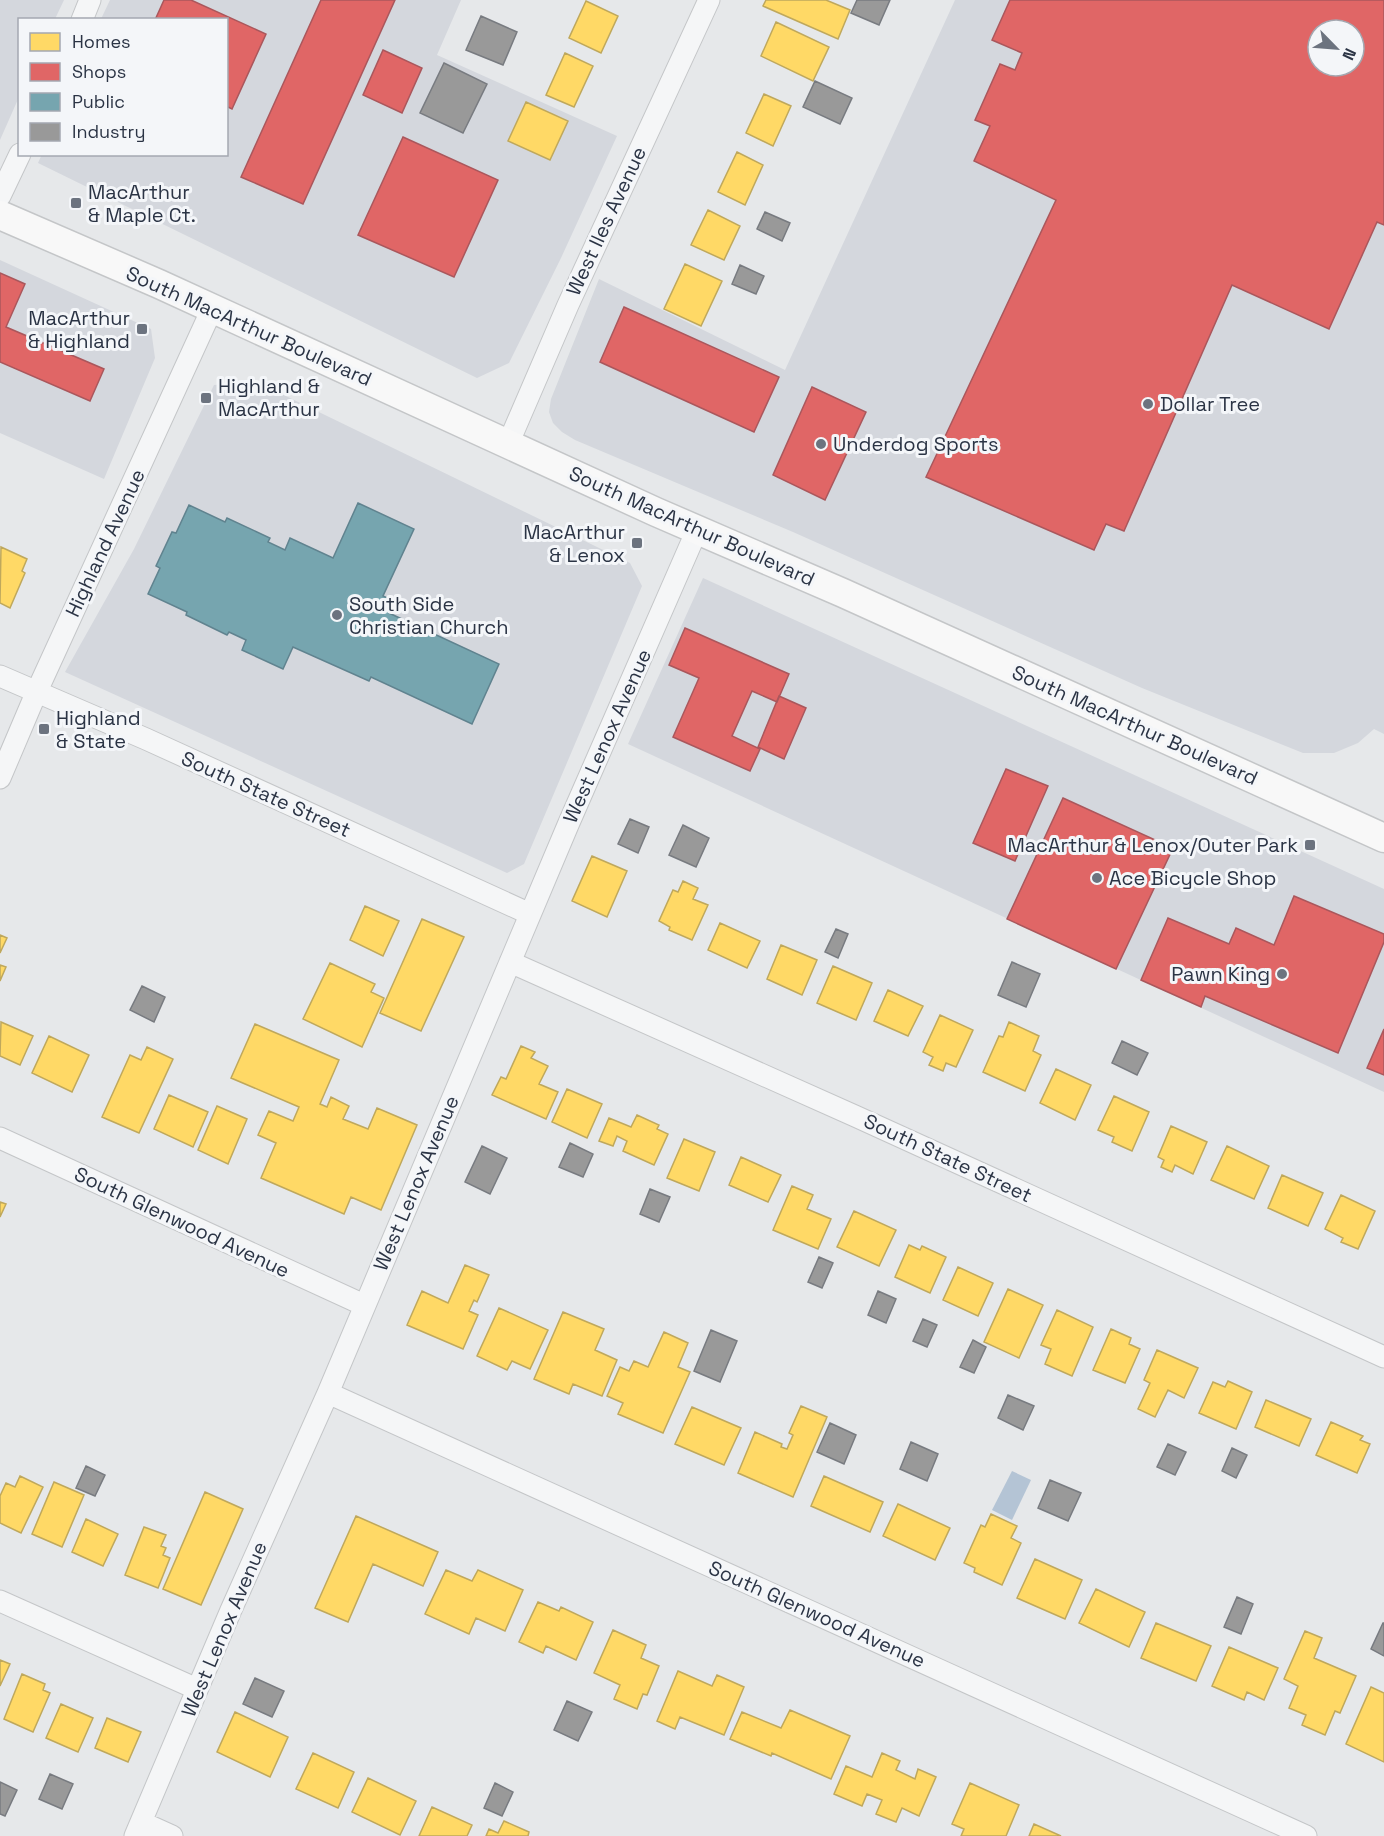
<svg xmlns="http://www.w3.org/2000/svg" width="1384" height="1836" font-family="'Space Grotesk',sans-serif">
<rect width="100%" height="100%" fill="#e6e8ea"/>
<path fill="#d4d7dd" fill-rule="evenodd" d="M0,0h64l-9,19 -35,1 -1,77 -19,43z
M110,0h351l-24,55 180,81 -56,122 -52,105 -32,15 -439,-215 4,-9h184v-134l-125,-1z
M955,0h429v734l-10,-5 -16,14 -24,10h-31l-161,-65 -349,-156 -218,-92 -13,-8 -9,-9 -4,-11 2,-13 48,-120 186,91zM1318,30h36v36h-36z
M0,260l151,69 4,29 -51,121 -104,-46z
M257,382l373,181 12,23 -118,278 -17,9 -442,-201 69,-123 80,-164z
M703,578l681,311v203l-756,-348z"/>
<path fill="#b4c4d5" d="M1012,1471l19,9 -19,40 -20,-10z"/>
<path fill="#ffd966" stroke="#bfa85c" stroke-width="1.5" d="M766,0h60l24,10 -12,29 -75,-33z
M586,1l32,15 -17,37 -32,-15z
M776,22l53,25 -16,34 -52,-25z
M565,53l28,13 -19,41 -28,-12z
M764,94l27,12 -18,40 -27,-13z
M526,102l42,19 -18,39 -42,-19z
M737,152l26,13 -18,40 -27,-13z
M708,210l32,16 -16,34 -33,-15z
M685,264l37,17 -21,45 -37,-17z
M1,547l26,12 -5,12 3,2 -15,35 -10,-5z
M592,856l35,15 -20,46 -35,-16z
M683,881l15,7 -5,11 15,6 -16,35 -23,-10 1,-3 -11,-6 14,-31 5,2z
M365,906l34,15 -16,35 -33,-16z
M422,919l42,18 -43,94 -41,-18z
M720,923l40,18 -13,27 -39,-18z
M0,935l7,3 -7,15z
M781,945l36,15 -15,35 -35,-16z
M330,963l45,21 -4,8 13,6 -22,49 -59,-28z
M0,965l6,2 -6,14z
M833,966l39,17 -16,37 -39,-17z
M888,990l35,16 -15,30 -34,-15z
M940,1015l33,15 -17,37 -10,-4 -3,8 -14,-6 4,-8 -10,-5z
M1,1022l32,14 -13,29 -20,-9z
M1009,1022l30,14 -6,15 8,4 -16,36 -42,-19 16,-36 4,1z
M255,1024l84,36 -19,44 7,3 4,-10 18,9 -6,13 25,10 9,-21 40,17 -36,85 -30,-13 -7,17 -83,-36 15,-35 -18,-8 11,-24 24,10 6,-14 -68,-29z
M49,1036l40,19 -17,37 -40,-19z
M521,1046l14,6 -4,6 17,8 -9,18 19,8 -12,27 -54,-24 9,-18 5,2z
M147,1047l26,12 -34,74 -37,-16 28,-62 11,5z
M1056,1069l35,16 -16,35 -35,-17z
M567,1089l35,15 -15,34 -35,-16z
M169,1095l39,17 -15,35 -39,-18z
M1114,1096l35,16 -17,39 -20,-9 2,-5 -16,-7z
M217,1106l30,13 -19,45 -30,-14z
M637,1115l22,10 -2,4 11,5 -14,31 -31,-14 4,-10 -10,-5 -4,10 -14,-5 10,-23 22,9z
M1171,1126l36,16 -14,32 -18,-9 -3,7 -11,-5 3,-7 -6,-3z
M684,1139l31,13 -16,39 -32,-13z
M1227,1146l42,20 -15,33 -43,-19z
M741,1157l40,18 -13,27 -39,-17z
M1282,1175l41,18 -15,33 -40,-18z
M792,1186l21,9 -6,14 24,10 -13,30 -45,-19z
M1341,1195l34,16 -17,38 -17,-7 2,-4 -18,-9z
M0,1202l6,2 -6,13z
M854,1211l42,19 -17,36 -42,-19z
M909,1245l11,5 2,-4 24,11 -16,36 -35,-16z
M465,1265l24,10 -12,27 -3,-2 -5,11 9,4 -15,34 -56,-24 15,-34 26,12z
M958,1267l35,16 -15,33 -35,-16z
M1008,1289l35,16 -24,53 -35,-16z
M499,1308l49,22 -18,39 -18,-8 -5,9 -30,-14z
M1057,1310l36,17 -21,49 -27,-12 6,-15 -10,-4z
M563,1312l41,17 -9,21 22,10 -15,36 -29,-12 -4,10 -35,-15z
M1111,1329l20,9 -2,6 11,5 -15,34 -32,-13z
M664,1332l24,11 -10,24 12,5 -27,61 -45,-19 5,-11 -16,-7 13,-29 9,4 5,-10 14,6z
M1157,1350l41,18 -14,30 -16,-8 -13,27 -17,-8 12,-26 -6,-3z
M1228,1381l24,11 -16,37 -37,-16 14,-31 12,5z
M1266,1400l45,19 -12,27 -44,-19z
M801,1406l26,11 -34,80 -55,-24 17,-41 27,12 -1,3 6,2 6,-14 -4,-2z
M692,1407l49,21 -17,37 -49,-21z
M1331,1422l32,14 -3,4 10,4 -13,29 -41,-18z
M20,1476l23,11 -22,46 -21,-10v-27l6,-13 9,4z
M824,1476l59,26 -13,30 -59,-26z
M54,1482l30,13 -22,52 -30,-13z
M205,1492l38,17 -42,96 -38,-16z
M898,1504l52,24 -15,32 -52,-24z
M991,1514l26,12 -6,12 10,5 -19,42 -28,-13 1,-4 -11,-5 17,-38 4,2z
M356,1516l82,36 -15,34 -50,-22 -25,58 -33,-14z
M86,1519l32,15 -15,32 -31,-14z
M144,1527l22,8 -5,11 5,2 -3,7 7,3 -12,30 -33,-13z
M1035,1559l47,21 -17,39 -48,-21z
M446,1570l26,11 6,-11 45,20 -18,41 -29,-13 -7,16 -44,-20z
M1096,1589l49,23 -16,35 -50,-24z
M538,1602l21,9 2,-4 32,15 -17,38 -30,-14 -3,7 -24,-11z
M1156,1623l55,23 -15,35 -55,-23z
M613,1630l33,15 -5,13 18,8 -12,29 -4,-1 -6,15 -23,-10 6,-14 -26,-12z
M1305,1631l17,7 -8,20 42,18 -16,37 -5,-2 -10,24 -23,-10 4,-10 -17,-7 9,-22 -14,-7z
M1229,1647l49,21 -14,32 -17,-8 -3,8 -32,-14z
M0,1660l10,4 -10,22z
M678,1671l34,15 5,-11 27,12 -20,48 -44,-18 -5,12 -18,-8z
M22,1674l23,10 -2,6 7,3 -17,39 -29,-13z
M1371,1687l13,6v69l-38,-18z
M61,1704l32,14 -15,34 -32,-14z
M790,1710l60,26 -19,43 -59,-26 -1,3 -41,-17 12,-27 39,16z
M235,1712l53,25 -18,40 -53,-25z
M107,1718l34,14 -13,30 -33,-14z
M313,1753l41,19 -16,36 -42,-19z
M882,1753l18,8 -4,9 19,9 3,-10 18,8 -17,39 -17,-8 -6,14 -20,-8 6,-14 -15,-6 -5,12 -28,-12 12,-28 26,11z
M368,1778l48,23 -16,34 -48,-23z
M970,1783l49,22 -13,31h-45l3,-7 -12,-5z
M432,1807l40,18 -5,11h-48z
M504,1821l25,11 -1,4h-42l3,-7 9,4z
M1034,1824l27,12h-32z"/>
<path fill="#e06666" stroke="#aa575c" stroke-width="1.5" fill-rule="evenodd" d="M164,0h27l75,34 -34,75 -6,-3v-86h-71z
M321,0h74l-92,204 -62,-27z
M1010,0h374v225l-7,-3 -48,107 -97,-44 -108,246 -18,-7 -12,26 -168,-73 130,-277 -82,-39 16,-35 -15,-6 25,-56 15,6 7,-17 -30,-13zM1318,30h36v36h-36z
M383,50l39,18 -20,45 -39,-18z
M403,137l95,43 -44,97 -96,-42z
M0,273l25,11 -19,43 98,42 -14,32 -90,-39z
M624,307l155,70 -25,55 -154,-70z
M812,387l54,25 -41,88 -52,-25z
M685,628l104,46 -12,28 -25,-11 -20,45 28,13 -10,22 -77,-34 26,-59 -30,-13z
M779,696l27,12 -22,51 -26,-12z
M1006,769l42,17 -33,75 -42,-18z
M1063,798l110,50 -57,121 -109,-50z
M1294,896l90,38v8l-46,111 -133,-57 -4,11 -60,-27 27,-62 61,26 7,-16 38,17z
M1384,1029v46l-17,-7z"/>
<path fill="#76a5af" stroke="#60838f" stroke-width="1.5" d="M358,503l56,26 -31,67 11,5 -5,12 110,51 -27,60 -101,-47 -2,4 -76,-34 -10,22 -41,-19 4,-10 -17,-8 -2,3 -41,-20 1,-3 -39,-18 12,-26 -4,-2 16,-34 4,1 13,-28 36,17 2,-4 43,20 -2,4 17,8 5,-12 43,20z"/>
<path fill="#999" stroke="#787b80" stroke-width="1.5" d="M857,0h33l-11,25 -28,-12z
M481,16l36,16 -14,33 -37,-15z
M444,63l43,21 -24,49 -43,-20z
M815,81l37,17 -12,26 -37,-17z
M765,212l25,11 -8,18 -25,-12z
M740,265l24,11 -8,18 -24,-10z
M630,819l19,8 -11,26 -20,-9z
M683,825l26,13 -13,29 -27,-12z
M836,929l12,5 -10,24 -13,-6z
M1012,962l28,12 -14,33 -28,-12z
M142,986l23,11 -11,25 -24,-12z
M1122,1041l26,12 -11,22 -25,-12z
M570,1143l23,11 -10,23 -24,-10z
M482,1146l25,12 -17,36 -25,-12z
M650,1189l20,8 -11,25 -19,-8z
M819,1257l14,6 -11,25 -14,-6z
M878,1291l18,8 -10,24 -18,-8z
M923,1319l14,6 -10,22 -14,-6z
M711,1330l26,11 -17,41 -26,-11z
M973,1340l13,7 -12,26 -14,-6z
M1008,1395l26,11 -11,24 -25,-12z
M830,1423l26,12 -12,29 -27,-12z
M911,1442l27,12 -11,27 -27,-12z
M1168,1444l18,8 -11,23 -18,-8z
M1232,1448l15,7 -11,23 -14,-7z
M86,1466l19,9 -10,21 -19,-8z
M1050,1480l31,13 -13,28 -30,-13z
M1237,1597l16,7 -12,30 -17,-7z
M1383,1623h1v33l-13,-7z
M255,1678l29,13 -12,26 -29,-13z
M567,1701l25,11 -14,29 -24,-11z
M50,1774l23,10 -11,25 -23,-10z
M0,1782l17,8 -12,26 -5,-2z
M495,1783l18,9 -11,24 -18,-8z"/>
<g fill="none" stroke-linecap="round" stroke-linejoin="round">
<defs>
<path id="minor" d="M82,20l8,-20
M0,196l20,-42
M508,444l60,-139 141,-305
M0,676l146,63 384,175
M0,778l37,-87 175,-382
M510,962l345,154 529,241
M0,1138l364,167
M328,1393l978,443
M0,1601l197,88
M141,1822l31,14
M135,1836l96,-226 97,-217 240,-568 129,-295"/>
<path id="secondary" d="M0,215l159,69 497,228 187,81 541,245"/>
</defs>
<use href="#minor" stroke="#c4c6c8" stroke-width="23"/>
<use href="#secondary" stroke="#c4c6c8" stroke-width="31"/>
<use href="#minor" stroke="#f5f6f7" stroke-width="21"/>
<use href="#secondary" stroke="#f8f8f8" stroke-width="28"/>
</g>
<g fill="#6c737f" stroke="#f4f6f9" stroke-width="2">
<rect x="70" y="197" width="12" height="12" rx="3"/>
<rect x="136" y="323" width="12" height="12" rx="3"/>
<rect x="200" y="392" width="12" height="12" rx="3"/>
<circle cx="1148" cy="404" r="6"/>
<circle cx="821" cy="444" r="6"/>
<rect x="631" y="537" width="12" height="12" rx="3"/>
<circle cx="337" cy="615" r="6"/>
<rect x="38" y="723" width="12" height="12" rx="3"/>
<rect x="1304" y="839" width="12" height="12" rx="3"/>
<circle cx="1097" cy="878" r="6"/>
<circle cx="1282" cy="974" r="6"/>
</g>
<g text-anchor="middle" stroke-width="6" stroke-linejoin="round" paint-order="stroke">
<g font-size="20" fill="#2b3445" stroke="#f4f6f9" text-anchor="start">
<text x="88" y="199">MacArthur<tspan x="88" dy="23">&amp; Maple Ct.</tspan></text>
<text x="130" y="325" text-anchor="end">MacArthur<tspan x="130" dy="23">&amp; Highland</tspan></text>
<text x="218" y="393">Highland &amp;<tspan x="218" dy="23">MacArthur</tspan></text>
<text x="1160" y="411">Dollar Tree</text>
<text x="833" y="451">Underdog Sports</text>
<text x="625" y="539" text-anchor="end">MacArthur<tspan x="625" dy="23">&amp; Lenox</tspan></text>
<text x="349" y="611">South Side<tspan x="349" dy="23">Christian Church</tspan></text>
<text x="56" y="725">Highland<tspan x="56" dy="23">&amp; State</tspan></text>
<text x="1298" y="852" text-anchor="end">MacArthur &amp; Lenox/Outer Park</text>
<text x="1109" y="885">Ace Bicycle Shop</text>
<text x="1270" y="981" text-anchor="end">Pawn King</text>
</g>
<g font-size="20" fill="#2b3445" stroke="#f4f6f9">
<text transform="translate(606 221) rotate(-65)" y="7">West Iles Avenue</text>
<text transform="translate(249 326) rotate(24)" y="7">South MacArthur Boulevard</text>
<text transform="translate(692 526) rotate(24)" y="7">South MacArthur Boulevard</text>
<text transform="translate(105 543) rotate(-65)" y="7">Highland Avenue</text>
<text transform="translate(1135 725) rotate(24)" y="7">South MacArthur Boulevard</text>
<text transform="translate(607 736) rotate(-66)" y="7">West Lenox Avenue</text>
<text transform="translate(266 794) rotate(24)" y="7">South State Street</text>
<text transform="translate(948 1158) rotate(25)" y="7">South State Street</text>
<text transform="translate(416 1183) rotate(-67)" y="7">West Lenox Avenue</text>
<text transform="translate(182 1222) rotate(25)" y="7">South Glenwood Avenue</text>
<text transform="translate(817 1614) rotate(24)" y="7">South Glenwood Avenue</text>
<text transform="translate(224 1629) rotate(-67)" y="7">West Lenox Avenue</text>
</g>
</g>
<rect x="18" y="18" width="210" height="138" fill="#f4f6f9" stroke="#a4a8b1" stroke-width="1.5"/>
<rect x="30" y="33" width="30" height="18" fill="#ffd966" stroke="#a4a8b1" stroke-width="1.5"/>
<text x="72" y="48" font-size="18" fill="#2b3445">Homes</text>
<rect x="30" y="63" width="30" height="18" fill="#e06666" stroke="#a4a8b1" stroke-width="1.5"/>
<text x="72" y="78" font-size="18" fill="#2b3445">Shops</text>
<rect x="30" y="93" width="30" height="18" fill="#76a5af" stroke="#a4a8b1" stroke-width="1.5"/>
<text x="72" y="108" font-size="18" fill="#2b3445">Public</text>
<rect x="30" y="123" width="30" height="18" fill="#999999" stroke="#a4a8b1" stroke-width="1.5"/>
<text x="72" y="138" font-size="18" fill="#2b3445">Industry</text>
<g transform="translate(1336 48) rotate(115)"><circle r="28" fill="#f4f6f9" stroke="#a4a8b1" stroke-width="1.5"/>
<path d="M0-4.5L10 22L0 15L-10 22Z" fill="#6c737f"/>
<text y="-9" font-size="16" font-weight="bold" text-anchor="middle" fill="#2b3445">N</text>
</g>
</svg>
